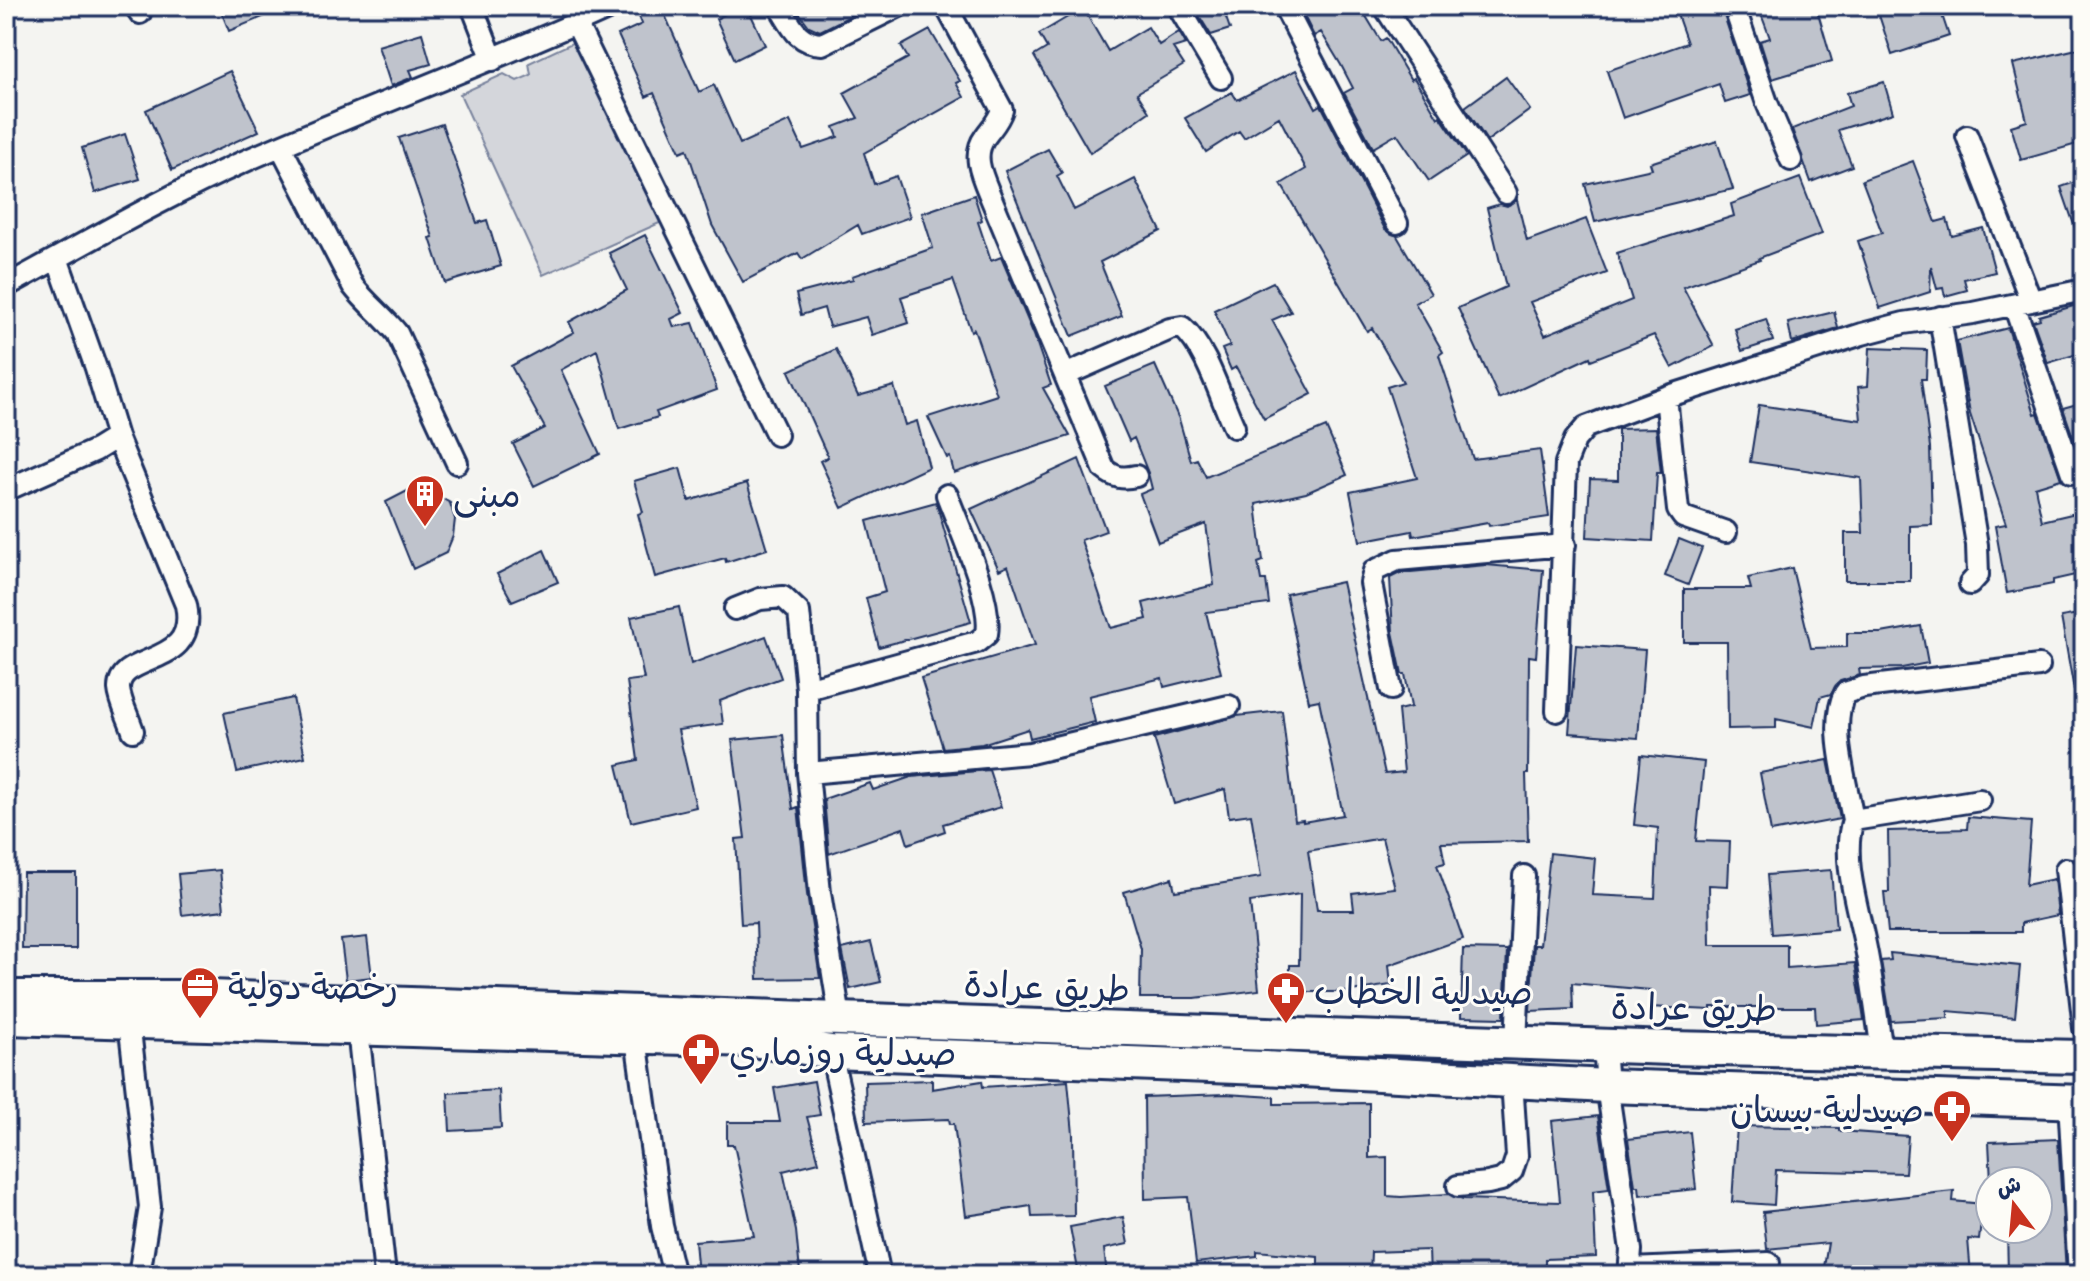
<svg xmlns="http://www.w3.org/2000/svg" width="2090" height="1281" font-family="'Indie Flower','Playpen Sans Arabic',sans-serif">
<rect width="100%" height="100%" fill="#f4f4f1"/>
<filter id="ink" filterUnits="userSpaceOnUse"><feTurbulence type="fractalNoise" baseFrequency=".0125" numOctaves="2"/><feDisplacementMap in="SourceGraphic" scale="16" xChannelSelector="R" yChannelSelector="G"/><feConvolveMatrix kernelMatrix="1 2 1 2 8 2 1 2 1" color-interpolation-filters="sRGB"/></filter>
<g filter="url(#ink)">
<path fill="#d4d6db" stroke="#78829c" stroke-width="2" d="M576,41l88,180 -121,54 -83,-181 44,-20 13,7 14,-6 -2,-12z"/>
<path fill="#bfc3cc" stroke="#1b2f5e" stroke-width="2" fill-rule="evenodd" d="M219,6h70l-60,25z
M656,6h5l38,86 15,-7 26,59 50,-23 13,28 35,-12 -4,-10 24,-9 -14,-25 64,-35 -7,-12 29,-16 30,51 -4,2 8,14 -100,56 10,31 22,-8 14,41 -48,17 -4,-9 -56,34 -4,-6 -55,29 -31,-57 -25,-76 -7,3 -26,-59 -8,4 -28,-62 24,-11 -4,-10z
M726,6h21l18,39 -30,15 -19,-41 13,-7z
M794,6h76l-50,25 -11,-5z
M1193,6h29l8,23 -19,6z
M1299,6h56l6,9 3,-2 17,28 5,-3 25,42 3,-2 24,40 2,-2 27,40 -38,25 -32,-47 -24,14 -29,-55 9,-5 -12,-23 -20,-33 -7,4z
M1674,6h47l29,89 -25,8 -6,-19 -96,34 -16,-47 80,-28z
M1758,6h58l16,55 -60,18 -12,-38 10,-3z
M1876,6h63l10,30 -57,19z
M1083,8l25,43 40,-24 11,18 20,-13 7,12 -13,4 11,17 -47,28 12,19 -59,41 -56,-97 13,-8 -8,-14z
M422,33l9,31 -21,6 3,7 -22,9 -13,-40z
M2081,48l3,12v82l-63,18 -10,-34 16,-5 -14,-57z
M1296,70l20,38 5,-3 64,124 12,7 34,58 -16,9 28,49 -4,3 34,104 67,-9 9,67 -60,9 -1,-3 -75,13 -1,-5 -52,10 -10,-49 67,-14 -30,-91 16,-5 -31,-54 -5,3 -86,-147 25,-15 -27,-52 -35,21 -5,-7 -33,21 -21,-34 47,-26 5,8z
M230,71l29,60 -87,39 -26,-60z
M1506,77l24,33 -43,31 -22,-34z
M1884,82l9,31 -55,17 14,36 -41,16 -19,-53 59,-23 -4,-13z
M442,124l35,99 10,-3 14,46 -56,17 -15,-45 3,-1 -34,-99z
M125,134l15,45 -45,14 -13,-45z
M1717,141l16,48 -138,33 -10,-38 67,-15 -2,-6z
M1048,149l14,24 -5,3 17,34 61,-31 26,52 -61,31 22,54 -50,20 -67,-165z
M1913,161l23,61 11,-3 5,17 31,-8 12,44 -31,7 3,11 -22,6 -2,-8 -6,1 -6,-23 -1,26 -50,16 -22,-67 24,-8 -20,-53z
M1800,178l22,56 -63,24 1,2 -77,27 31,59 -42,22 -18,-33 -63,25 -1,-3 -91,42 -41,-91 48,-21 -19,-79 13,-4 7,2 10,-6 10,41 59,-22 21,54 -77,29 15,33 87,-35 -15,-47 117,-37 -3,-12z
M2084,179v65l-3,1 -20,-58z
M974,195l8,25 -4,2 13,39 10,-4 33,78 17,50 -8,3 27,48 -116,37 -4,-16 -3,1 -19,-41 69,-22 -23,-66 -3,2 -18,-51 -52,17 8,26 -37,12 -6,-18 -37,10 -5,-19 -23,7 -5,-21 57,-15 -1,-3 81,-28 -11,-35z
M645,235l38,78 -12,6 3,8 19,-4 24,67 -61,22 2,5 -39,12 -22,-79 -36,20 39,84 -66,32 -21,-42 32,-16 -34,-62 63,-34 -5,-10 58,-32 -18,-37z
M1273,282l18,30 -19,8 40,74 -48,25 -28,-52 -5,3 -9,-21 8,-3 -16,-36z
M2084,303v49l-36,11 -15,-42 7,-2 -1,-3z
M1834,312l4,16 -46,14 -4,-19z
M1766,319l7,22 -31,10 -7,-22z
M2008,328l27,86 3,-1 23,66 -26,8 7,34 42,-10v62l-31,7v4l-46,9 -12,-67 11,-2 -36,-110 -13,-73z
M1870,348l57,2 -1,29h-5l9,68 2,78 -22,1v55h-65v-48h18l-2,-55 -111,-16 9,-57 102,15 -3,-33 10,-1z
M836,349l22,47 36,-10 11,39 12,-4 12,46 -87,41 -22,-47 8,-4 -39,-86z
M1155,365l24,54 12,42 6,-2 9,18 120,-50 21,48 -41,18 -50,11 7,57 -5,2 3,17h5l3,24 -63,8 15,61 -57,14 -2,-9 -73,18 6,26 -65,16 -2,-9 -46,15 -39,4 -22,-70 114,-33 -27,-79 -9,4 -28,-61 108,-50 27,72 -25,9 30,88 36,-9 -4,-16 71,-18 -8,-61 -48,18 -18,-48 12,-5 -4,-16 -14,-35 -5,3 -24,-55z
M2084,402v66l-21,-60z
M1656,428l5,45h-4l-4,68 -66,-4 3,-58 28,1v-51z
M680,468l9,33 58,-18 20,66 -41,13 -1,-4 -70,19 -17,-63 5,-2 -9,-31z
M419,485l31,18 5,16 -2,17 -7,17 -33,16 -27,-67z
M936,502l35,120 -92,25 -13,-49 19,-6 -18,-71z
M1679,539l23,9 -14,37 -23,-9z
M544,550l14,32 -46,19 -15,-27z
M1486,565l57,5 -7,87 -7,-1 -1,118h-2l2,67 -87,2 4,20 -8,2 26,74 -74,26 2,20 -46,7h-55v-27h9l1,-71 -50,8 9,88 -64,8h-55l1,-49 -17,-57 48,-14 3,13 86,-14 -10,-63 -22,3 -4,-28 -51,15 -20,-66 83,-22 45,-5 13,110 8,-1v2l40,-7 -24,-115 -10,2 -23,-108 56,-12 43,192 19,-2 -6,-62 13,-3 -6,-33h-3l-9,-42 -3,-54 10,-5zM1382,838l13,50 -43,5 2,17h-37l-9,-59z
M1792,568l19,80 36,-1v-14h34l40,-7 7,37 -26,5 -43,1 1,6 -20,6 -9,13 -11,3 -6,30 -38,-8v9l-48,1 -1,-87h-43v-53h67l-3,-11z
M679,607l12,57 75,-28 15,42 -61,23 3,23 -45,6 18,77 -65,15 -14,-57 21,-5 -11,-79 17,-2 -13,-62z
M2084,613v76l-10,1 -13,-73z
M1576,645l69,5 -7,88 -69,-5z
M293,698l12,59 -68,15 -13,-59z
M783,735l10,74 5,-2 9,87 13,84 -62,1 -2,-56 -15,1 -5,-85 9,-1 -13,-98z
M1641,755l63,7 -8,79 34,1 -2,44 -19,-1 1,60h77v23l68,-5 9,57 -48,4 -1,-17h-104v3l-62,-3 1,-17 -78,-7 1,26 -43,2 4,-66h6l10,-92 45,5 -3,37 63,3 3,-70 -24,-3z
M1828,760l12,59 -69,13 -11,-59z
M989,770l12,37 -58,17 2,7 -37,13 -5,-16 -74,26 -5,-55 46,-16 3,7 38,-13z
M1968,817l63,5 -5,63 28,-6 4,36 -37,8v9h-133l-4,-40h5l-1,-61 79,-2z
M220,870l4,40 -42,5 -4,-41z
M1831,870l5,59 -64,5 -5,-59z
M23,873h53v76h-54z
M367,937l5,40 -26,3 -5,-40z
M871,942l10,40 -31,7 -8,-40z
M1463,949l44,1 -3,68 -43,-1z
M1890,953l130,13 -5,51 -67,-6v7l-57,3 -10,-60 10,-1z
M932,1080v9l50,-8 1,6 85,-6 5,53 1,82 -42,1 -1,-11 -65,10 -12,-92h-4l-1,-5 -83,3 -1,-40z
M814,1081l6,34 -13,2 12,45 -36,9 13,60 4,41 -102,3 -3,-34 59,-5 -20,-91h-7v-23h53l-6,-34z
M499,1090l2,38 -51,3 -2,-38z
M1226,1094l48,3v7l95,-1v55l18,-1v39l14,1 47,-3 15,5 97,3 -8,-81 46,-5 11,73 -16,2 3,66 -51,2v16h-115l-1,-25 -58,2 -1,23h-52v-18l-61,-6v5l-61,7 -8,-66 -43,2 -1,-102z
M1737,1126l102,2v3l69,5 -3,37 -129,-3 -2,35 -42,-3z
M1690,1132l6,57 -56,6 -1,-9h-4l-7,-47z
M2058,1139l8,134 -58,1 -1,-45h31v-48h-47l-2,-39z
M1954,1191l-1,10 30,3 -4,36 -11,-1 3,36h-133l-15,-2 5,-30 -61,6 -4,-37z
M1123,1217l5,27 -24,5 3,26h-28l-9,-48z"/>
<g fill="none" stroke-linecap="round" stroke-linejoin="round">
<defs>
<path id="street" d="M135,6l5,7
M472,6l21,54
M779,6c12,19 18,37 43,38l77,-38
M946,6l56,104c-4,12 -10,17 -17,27 -14,19 -2,41 6,61l113,271c11,9 19,10 32,7
M1178,6l43,72
M1284,6l113,217
M1384,6l122,187
M1734,6l33,97 24,57
M576,23l201,412
M1967,136l64,165
M281,147l72,139c13,17 30,30 44,47l60,130
M6,286c78,-42 156,-88 237,-124 123,-54 249,-100 371,-156
M2014,305l58,168
M1940,317l37,228 1,30 -8,9
M1065,375l105,-46 12,-2c25,22 38,70 52,100
M1666,397l12,113 5,7 43,15
M117,437l69,168c13,64 -68,46 -67,84 1,13 10,29 14,42
M6,490l90,-40 21,-13 -21,-69 -39,-110
M735,609l25,-10 23,-2 16,15 3,28 5,49 1,84 12,120 20,125
M807,689l170,-47 10,-8c6,-34 -27,-104 -40,-139
M1391,689l-20,-106 3,-12 23,-11 168,-15
M1557,711l9,-248 9,-23 11,-13 80,-30 196,-63 42,-11 69,-10 111,-23
M808,773l222,-20 199,-47
M1853,820l127,-20
M2066,869l18,159
M129,1021l21,186 -11,68
M358,1030l27,245
M636,1038l26,188 12,49
M1516,1042l8,-166
M1604,1045l3,41 24,164 -2,25
M1882,1051c-5,-32 -9,-65 -15,-97 -7,-40 -27,-95 -14,-134 -6,-36 -25,-94 -8,-127l19,-6 175,-21
M831,1052l49,223
M2069,1101l10,174
M1458,1186l30,-3 13,-3 11,-9 5,-15 -5,-75
M1631,1269l138,-6"/>
<path id="primary" d="M6,997h204l1460,51 414,9
M6,1018l746,22 79,12 433,16 343,18 477,16"/>
</defs>
<use href="#street" stroke="#1b2f5e" stroke-width="26"/>
<use href="#primary" stroke="#1b2f5e" stroke-width="38"/>
<use href="#street" stroke="#fdfcf7" stroke-width="20"/>
<use href="#primary" stroke="#fdfcf7" stroke-width="32"/>
</g>
</g>
<defs>
<symbol id="building-pin" viewBox="-11 -11 22 30"><path d="M0 17L-7.5 6A9.5 9.5 0 1 1 7.5 6Z" fill="#c8321e" stroke="#fdfcf7"/><path d="M-4-6H4V6H1V3H-1V6H-4ZM-2.5-4.3h1.7v1.8h-1.7ZM.8-4.3h1.7v1.8H.8ZM-2.5-1h1.7V.8h-1.7ZM.8-1h1.7V.8H.8Z" fill="#fff"/></symbol>
<symbol id="office-pin" viewBox="-11 -11 22 30"><path d="M0 17L-7.5 6A9.5 9.5 0 1 1 7.5 6Z" fill="#c8321e" stroke="#fdfcf7"/><path d="M-6-3h4V-5.5h4V-3h4V5H-6ZM-1-4.5V-3h2v-1.5ZM-6 0V1H6V0Z" fill="#fff"/></symbol>
<symbol id="pharmacy-pin" viewBox="-11 -11 22 30"><path d="M0 17L-7.5 6A9.5 9.5 0 1 1 7.5 6Z" fill="#c8321e" stroke="#fdfcf7"/><path d="M-2-6h4v4h4v4h-4v4h-4v-4h-4v-4h4Z" fill="#fff"/></symbol>
</defs>
<g fill-rule="evenodd">
<use href="#building-pin" x="403" y="472" width="44" height="60"/>
<use href="#office-pin" x="178" y="964" width="44" height="60"/>
<use href="#pharmacy-pin" x="1264" y="969" width="44" height="60"/>
<use href="#pharmacy-pin" x="679" y="1030" width="44" height="60"/>
<use href="#pharmacy-pin" x="1930" y="1087" width="44" height="60"/>
</g>
<g text-anchor="middle" stroke-width="6" stroke-linejoin="round" paint-order="stroke">
<g font-size="36" fill="#1b2f5e" stroke="#fdfcf7" text-anchor="start">
<text x="453" y="507">مبنى</text>
<text x="228" y="999">رخصة دولية</text>
<text x="1314" y="1004">صيدلية الخطاب</text>
<text x="729" y="1065">صيدلية روزماري</text>
<text x="1924" y="1122" text-anchor="end">صيدلية بيسان</text>
</g>
<g font-size="36" fill="#1b2f5e" stroke="#fdfcf7">
<text transform="translate(1047 986) rotate(2)" y="13">طريق عرادة</text>
<text transform="translate(1694 1007) rotate(1)" y="13">طريق عرادة</text>
</g>
</g>
<rect width="2090" height="1281" fill="none" stroke="#fdfcf7" stroke-width="32"/>
<rect x="16" y="16" width="2058" height="1249" fill="none" stroke="#1b2f5e" stroke-width="3" filter="url(#ink)"/>
<g transform="translate(2014 1205) rotate(344)"><circle r="38" fill="#fdfcf7" stroke="#a3aaba" stroke-width="2"/>
<path d="M0-6L14 30L0 20L-14 30Z" fill="#c8321e"/>
<text y="-12" font-size="22" font-weight="bold" text-anchor="middle" fill="#1b2f5e">ش</text>
</g>
</svg>
